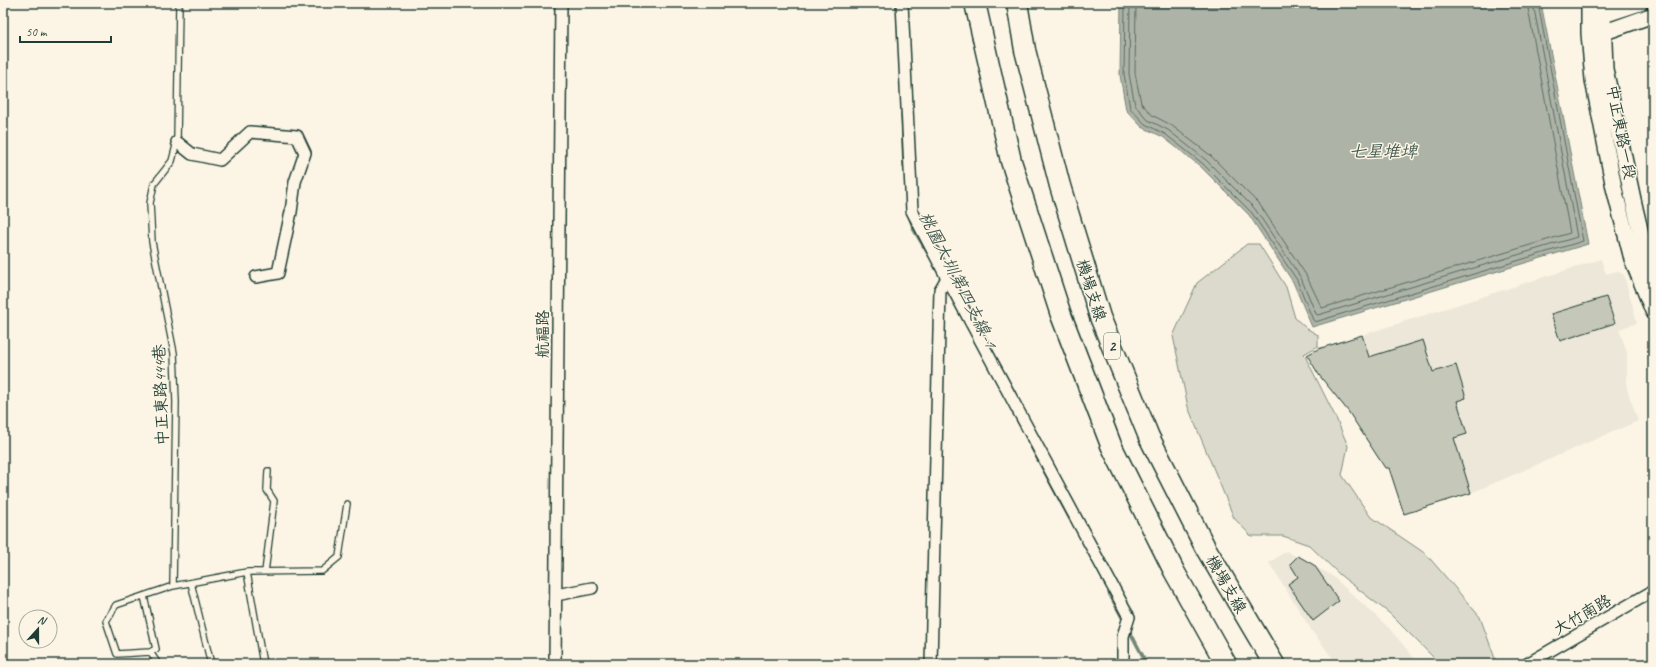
<svg xmlns="http://www.w3.org/2000/svg" width="1656" height="667" font-family="Caveat,'LXGW WenKai TC',sans-serif">
<rect width="100%" height="100%" fill="#fcf5e5"/>
<filter id="ink" filterUnits="userSpaceOnUse"><feTurbulence type="fractalNoise" baseFrequency=".025" numOctaves="2"/><feDisplacementMap in="SourceGraphic" scale="8" xChannelSelector="R" yChannelSelector="G"/><feConvolveMatrix kernelMatrix="1 2 1 2 8 2 1 2 1" color-interpolation-filters="sRGB"/></filter>
<g filter="url(#ink)">
<path fill="#ece7d8" d="M1601,259l5,15 11,-3 7,4 13,48 -18,6 8,23v37l11,32 -167,72 -67,21 -15,-46h-4l-37,-57 -29,-36 -12,-20 11,-6z
M1286,551l45,24 58,53 30,36h-82l-25,-33 -43,-68z"/>
<path fill="#dcdacc" stroke="#7e8c80" d="M1247,244h12l27,43 9,31 11,10 12,7v11l-14,8 32,64 12,28 -6,29 28,41 56,38 54,63 17,47h-57l-51,-51 -49,-38 -31,-30 -26,-9h-32l-17,-18 -46,-111 -15,-71 24,-53z"/>
<path fill="#aeb3a7" stroke="#758479" d="M1121,3h420l47,241 -276,83 -19,-45 -44,-67 -49,-49 -37,-29 -21,-10 -16,-17 -6,-35z"/>
<g fill="none" stroke-linecap="round" stroke-linejoin="round">
<path stroke="#586c62" stroke-width="1" d="M1125,3l-1,71 6,34 15,16 20,10 37,29 50,50 45,67 16,40 2,2 268,-81 -45,-238
M1130,3l-1,71 6,31 13,15 20,10 38,30 49,49 46,69 15,36 2,1 259,-78 -44,-234
M1136,3l-1,70 6,30 11,12 19,10 39,30 50,50 46,70 16,33 248,-75 -43,-230"/>
<path stroke="#758479" stroke-width="3.5" d="M902,113l2,54
M908,213l6,17 15,25
M1028,441l43,80
M1109,593l16,30
M1128,628l19,36"/>
</g>
<path fill="#c5c7b9" stroke="#1f3d34" d="M1606,297l9,26 -55,18 -9,-27z
M1362,335l7,22 54,-17 10,32 23,-7 10,33 -9,3 10,33 -13,4 17,55 -67,21 -15,-46h-4l-37,-57 -29,-36 -12,-20 11,-6z
M1298,556l16,9 25,36 -26,20 -25,-37 10,-7 -8,-13z"/>
<g fill="none" stroke-linecap="round" stroke-linejoin="round">
<defs>
<path id="lane" d="M247,572l16,92
M265,572l9,-71 -7,-11 1,-19
M191,583l20,81
M173,586l74,-14 75,-1 17,-14 8,-53
M144,596l12,53 -6,3
M158,664l-8,-12 -33,2 -11,-33 10,-16 57,-19 3,-184 -2,-49 -22,-111 -2,-39 4,-19 18,-23 5,-19 2,-139"/>
<path id="street" d="M902,3l10,208 35,67 182,339 -6,19v28
M177,142l15,12 28,6 30,-28 47,4 8,17 -10,29 -4,30 -13,61 -22,4
M556,595l36,-7
M555,664l6,-661
M931,664l9,-374 7,-12
M1527,664l126,-73"/>
<path id="secondary" d="M1589,3v30l4,47 21,108 18,71 21,52
M1604,3l-1,13 2,53 29,135 12,51 7,20
M1595,18l45,-15
M1596,33l9,-1 48,-17"/>
<path id="highway" d="M975,3l36,158 50,154 50,130 63,126 52,93
M1017,3l8,47 35,136 40,131 49,120 56,110 69,117"/>
</defs>
<use href="#lane" stroke="#1f3d34" stroke-width="8"/>
<use href="#street" stroke="#1f3d34" stroke-width="14"/>
<use href="#secondary" stroke="#1f3d34" stroke-width="18"/>
<use href="#highway" stroke="#1f3d34" stroke-width="23"/>
<use href="#lane" stroke="#fcf5e5" stroke-width="5.5"/>
<use href="#street" stroke="#fcf5e5" stroke-width="11"/>
<use href="#secondary" stroke="#fcf5e5" stroke-width="15"/>
<use href="#highway" stroke="#fcf5e5" stroke-width="20"/>
</g>
</g>
<g text-anchor="middle" stroke-width="3" stroke-linejoin="round" paint-order="stroke">
<rect fill="#fcf5e5" stroke="#617469" stroke-width="1" x="1104" y="333" width="16" height="26" rx="3"/>
<g font-size="15" font-weight="bold" fill="#1f3d34">
<text x="1112" y="351">2</text>
</g>
<g font-size="16" fill="#1f3d34" stroke="#fcf5e5">
<text transform="translate(1622 132) rotate(79)" y="6">中正東路一段</text>
<text transform="translate(1092 290) rotate(72)" y="6">機場支線</text>
<text transform="translate(542 334) rotate(-90)" y="6">航福路</text>
<text transform="translate(160 395) rotate(-92)" y="6">中正東路444巷</text>
<text transform="translate(1227 584) rotate(60)" y="6">機場支線</text>
<text transform="translate(1582 614) rotate(-30)" y="6">大竹南路</text>
</g>
<g font-size="17" font-style="italic" fill="#435a51" stroke="#fcf5e5">
<text x="1383" y="157">七星堆埤</text>
<text transform="translate(958 279) rotate(63)" y="6">桃園大圳第四支線-1</text>
</g>
</g>
<rect width="1656" height="667" fill="none" stroke="#fcf5e5" stroke-width="16"/>
<rect x="8" y="8" width="1640" height="651" fill="none" stroke="#1f3d34" stroke-width="1.5" filter="url(#ink)"/>
<g transform="translate(38 629) rotate(21)"><circle r="19" fill="#fcf5e5" stroke="#a4ab9e"/>
<path d="M0-3L7 15L0 10L-7 15Z" fill="#1f3d34"/>
<text y="-6" font-size="11" font-weight="bold" text-anchor="middle" fill="#1f3d34">N</text>
</g>
<path d="M20 36v6h91v-6" fill="none" stroke="#1f3d34" stroke-width="2"/>
<text x="26" y="36" font-size="12" fill="#1f3d34" stroke="#fcf5e5" stroke-width="3" paint-order="stroke">50 m</text>
</svg>
